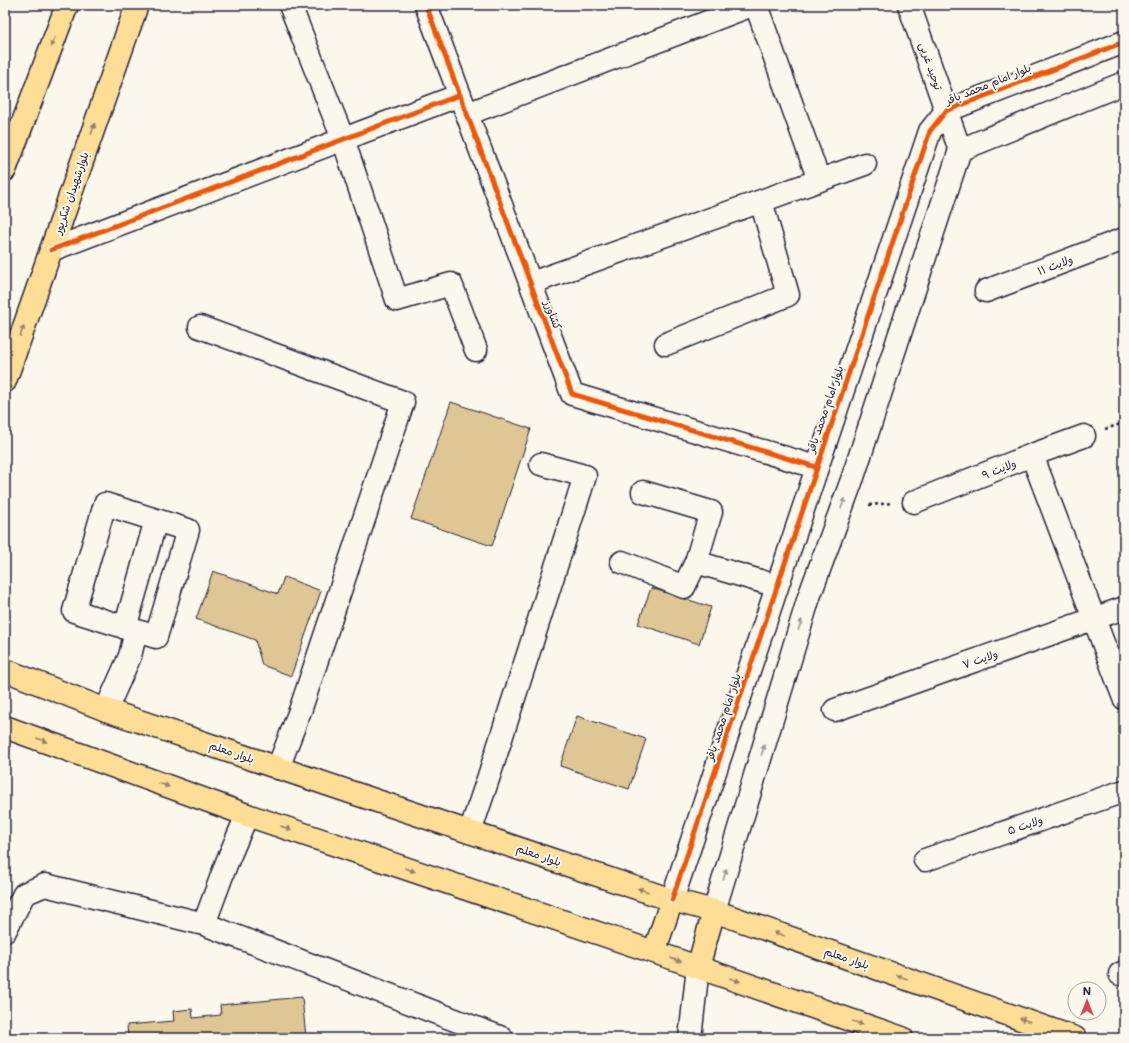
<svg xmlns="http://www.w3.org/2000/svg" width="1129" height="1043" font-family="Mali,'Playpen Sans Arabic',sans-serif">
<rect width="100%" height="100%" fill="#fbf7ec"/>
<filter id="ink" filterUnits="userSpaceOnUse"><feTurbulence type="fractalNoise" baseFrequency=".025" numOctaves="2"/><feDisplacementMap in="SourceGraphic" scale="8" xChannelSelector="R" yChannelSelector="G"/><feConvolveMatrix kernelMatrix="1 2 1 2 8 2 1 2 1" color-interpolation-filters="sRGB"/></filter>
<g filter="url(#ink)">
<path fill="#dec695" stroke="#22223b" d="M451,402l80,27 -39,117 -81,-27z
M213,571l65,23 6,-17 37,14 -30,85 -29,-11 -7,-25 -59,-21z
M651,588l60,19 -12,37 -61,-20z
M577,716l69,23 -17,50 -69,-23z
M302,997l4,41h-178l-1,-13 47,-4 -1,-10 19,-2 1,9 28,-3 -1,-10z"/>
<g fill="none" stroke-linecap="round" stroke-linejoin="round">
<defs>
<path id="minor" d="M290,5l53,134 54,161 54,-16 25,66
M426,5l146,389 244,73
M756,5l63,175
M909,5l51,145
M467,114l285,-109
M51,250l409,-155
M531,283l334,-119
M986,291l138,-52
M200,327l203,75 -102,306 -23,60
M666,344l122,-49 -27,-94
M1032,455l92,243
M914,502l118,-47 52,-19
M105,504l83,26 -32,107 -82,-26z
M622,562l62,25 12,-25 15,-50 -68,-20
M696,562l81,24
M125,628l31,-108
M106,710l24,-54 6,-25
M835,710l289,-102
M470,832l19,-56 96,-300 -44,-12
M925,860l199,-69
M672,900l258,-769 16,-20 178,-69
M714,911l95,-314 44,-120 107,-327 164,-67
M204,924l298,114
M5,931l19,-37 21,-9 159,39 23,-62 20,-47
M1120,974l4,-2
M690,1038l8,-71"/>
<path id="major" d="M5,170l62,-165
M5,381l132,-376
M5,670l101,40 566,190 42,11 361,127
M5,727l242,88 407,137 248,86
M654,952l18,-52
M698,967l16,-56"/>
</defs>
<use href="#minor" stroke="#22223b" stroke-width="25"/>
<use href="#major" stroke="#22223b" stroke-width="25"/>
<path stroke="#22223b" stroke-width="2.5" stroke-dasharray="3 3" stroke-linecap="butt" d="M1105,429l19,-6
M869,505l23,-2"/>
<use href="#minor" stroke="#fbf7ec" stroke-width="22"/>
<use href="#major" stroke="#fedd96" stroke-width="22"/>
<defs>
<path id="cycleway" d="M426,5l146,389 244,73
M51,250l409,-155
M672,900l258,-769 16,-20 178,-69"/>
</defs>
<use href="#cycleway" stroke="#fbf7ec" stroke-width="8"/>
<use href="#cycleway" stroke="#e8590c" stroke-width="5"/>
</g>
<defs><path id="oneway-solid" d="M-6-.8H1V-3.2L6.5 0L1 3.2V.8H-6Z"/></defs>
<g fill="#908068">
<use href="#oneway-solid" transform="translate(53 42) rotate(111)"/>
<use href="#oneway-solid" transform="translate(93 129) rotate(-71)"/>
<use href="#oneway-solid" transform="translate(22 331) rotate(-71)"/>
<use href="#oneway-solid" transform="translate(42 740) rotate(20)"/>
<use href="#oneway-solid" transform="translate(164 785) rotate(20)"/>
<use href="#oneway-solid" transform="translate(286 828) rotate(19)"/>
<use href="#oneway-solid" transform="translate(410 870) rotate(19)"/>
<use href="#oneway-solid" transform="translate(643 890) rotate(-161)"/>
<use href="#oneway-solid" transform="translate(779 934) rotate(-161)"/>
<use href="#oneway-solid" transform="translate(676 960) rotate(19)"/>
<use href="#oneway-solid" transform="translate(902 977) rotate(-161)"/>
<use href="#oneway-solid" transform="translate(735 980) rotate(19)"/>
<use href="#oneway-solid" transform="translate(1025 1020) rotate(-161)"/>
<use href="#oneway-solid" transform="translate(858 1023) rotate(19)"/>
</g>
<g fill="#99979c">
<use href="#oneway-solid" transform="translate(843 503) rotate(-70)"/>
<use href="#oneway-solid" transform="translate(800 625) rotate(-73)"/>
<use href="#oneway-solid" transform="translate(763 750) rotate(-73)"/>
<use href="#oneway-solid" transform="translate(725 874) rotate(-73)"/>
</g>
</g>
<g text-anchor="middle" stroke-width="4" stroke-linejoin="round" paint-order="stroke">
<g font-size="11" fill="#22223b" stroke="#fbf7ec">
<text transform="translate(931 66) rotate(71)" y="4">توحید غربی</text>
<text transform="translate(988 84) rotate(-22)" y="4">بلوار امام محمد باقر</text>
<text transform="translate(71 193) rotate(-71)" y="4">بلوارشهیدان شکرپور</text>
<text transform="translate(1055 265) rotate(-21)" y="4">ولایت ۱۱</text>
<text transform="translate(553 315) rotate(69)" y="4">کشاورز</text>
<text transform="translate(825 409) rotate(-71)" y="4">بلوار امام محمد باقر</text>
<text transform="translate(999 469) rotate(-22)" y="4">ولایت ۹</text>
<text transform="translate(980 659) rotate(-19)" y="4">ولایت ۷</text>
<text transform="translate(723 717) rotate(-72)" y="4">بلوار امام محمد باقر</text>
<text transform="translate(232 752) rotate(19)" y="4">بلوار معلم</text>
<text transform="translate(1025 825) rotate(-19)" y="4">ولایت ۵</text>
<text transform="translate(539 855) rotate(19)" y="4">بلوار معلم</text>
<text transform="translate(847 958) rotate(19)" y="4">بلوار معلم</text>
</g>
</g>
<rect width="1129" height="1043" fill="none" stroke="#fbf7ec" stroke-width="20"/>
<rect x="10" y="10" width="1109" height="1023" fill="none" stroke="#22223b" stroke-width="1.5" filter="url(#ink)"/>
<g transform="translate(1087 1001)"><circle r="19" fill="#fbf7ec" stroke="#a4a2a5"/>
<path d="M0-3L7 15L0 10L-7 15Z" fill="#d1495b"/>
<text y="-6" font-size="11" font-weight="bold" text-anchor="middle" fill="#22223b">N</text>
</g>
</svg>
